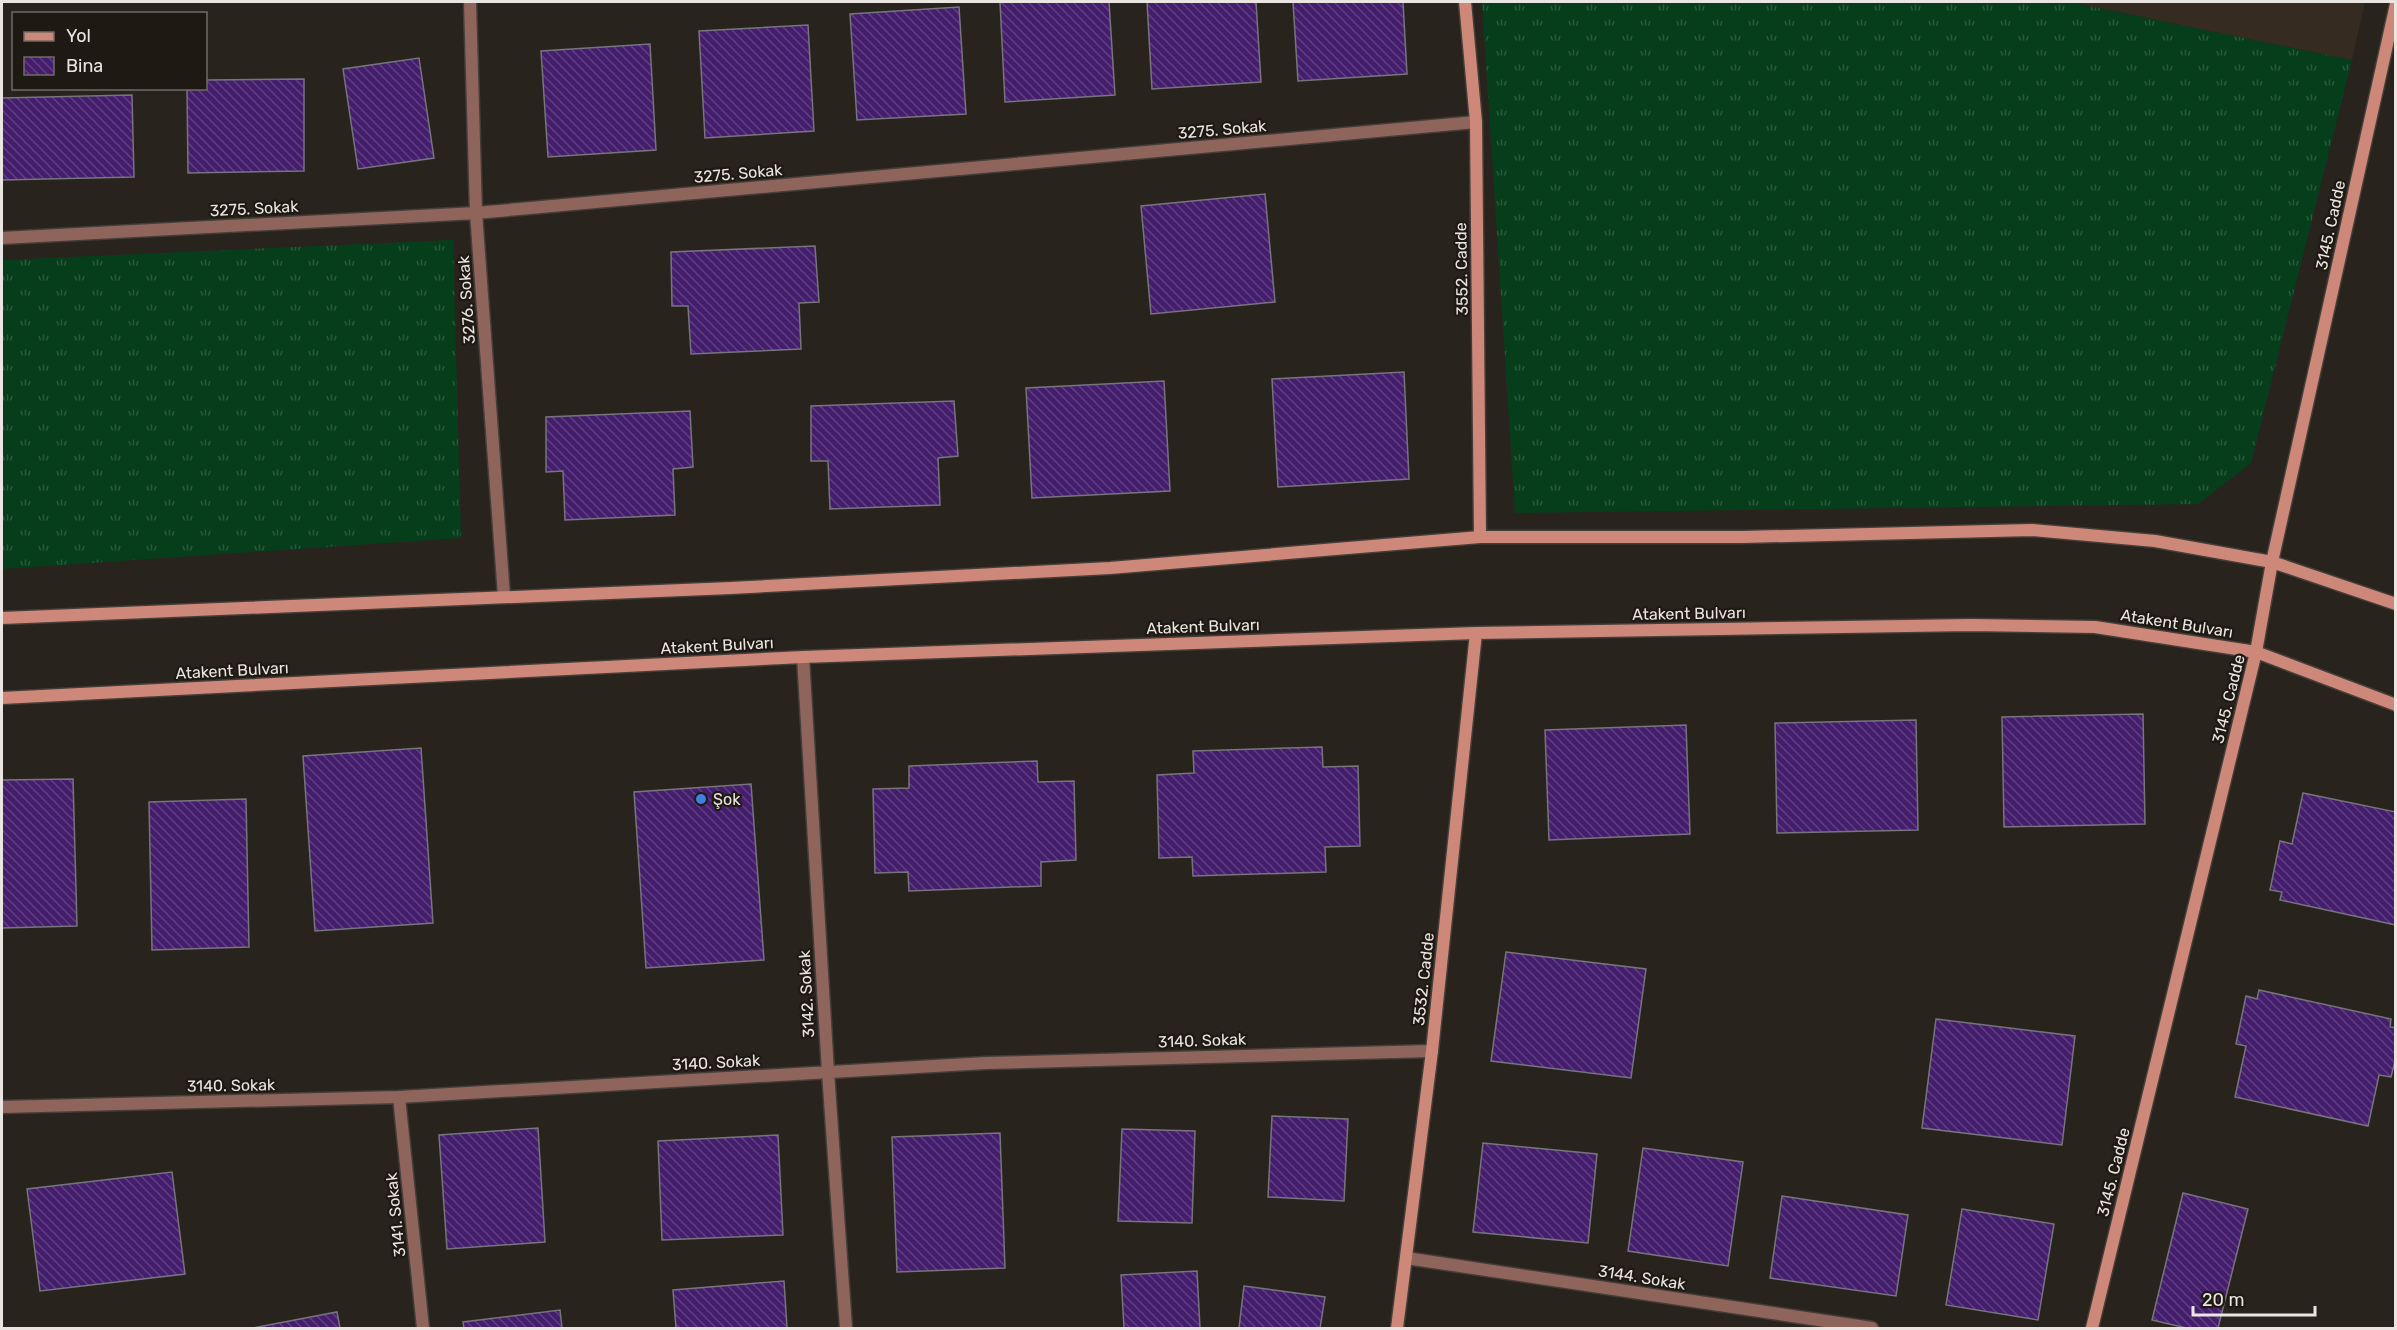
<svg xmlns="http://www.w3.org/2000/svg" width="2397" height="1330" font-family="Rubik,sans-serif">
<defs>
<pattern id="grass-tufts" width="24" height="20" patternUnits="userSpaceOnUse" patternTransform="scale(1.5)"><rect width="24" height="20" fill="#063d1b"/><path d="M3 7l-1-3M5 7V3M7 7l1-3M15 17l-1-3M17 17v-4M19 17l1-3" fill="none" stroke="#2a593c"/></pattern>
<pattern id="building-back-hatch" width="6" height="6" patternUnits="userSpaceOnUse" patternTransform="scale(1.5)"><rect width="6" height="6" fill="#441e6c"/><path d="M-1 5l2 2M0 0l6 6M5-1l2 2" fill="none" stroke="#5f3f81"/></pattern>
</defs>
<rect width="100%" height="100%" fill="#29231d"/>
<path fill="#352b20" d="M2069,2h296l-13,58z"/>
<path fill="url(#grass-tufts)" d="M1482,2h587l283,58 -101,403 -53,41 -683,9z
M453,240l8,298 -459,31v-309z"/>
<path fill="url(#building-back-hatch)" stroke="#77747d" stroke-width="1.5" d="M1000,2h109l6,93 -110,7z
M1147,2h109l5,80 -109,7z
M1293,2h110l4,72 -109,7z
M959,7l7,107 -109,6 -7,-106z
M808,25l6,106 -109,7 -6,-107z
M650,44l6,106 -108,7 -7,-106z
M419,58l15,100 -76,11 -15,-100z
M304,79v92l-116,2 -1,-85h19v-8z
M132,95l2,82 -132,3v-82z
M1265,194l10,108 -124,12 -10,-108z
M815,246l4,56 -20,1 2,46 -110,5 -3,-48h-16l-1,-54z
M1404,372l5,107 -131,8 -6,-108z
M1164,381l6,110 -138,7 -6,-110z
M954,401l4,55 -20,2 2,47 -110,4 -2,-48h-17v-55z
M690,411l3,56 -20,2 2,46 -110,5 -2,-49 -17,1v-55z
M2143,714l2,110 -141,3 -2,-110z
M1916,720l2,110 -141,3 -2,-110z
M1686,725l4,109 -141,6 -4,-110z
M1322,747l1,20 35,-1 2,80 -35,1 1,25 -133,4 -1,-19 -33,1 -2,-83 37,-2 -1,-22z
M421,748l12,175 -118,8 -12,-175z
M1037,761l1,21 36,-1 2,79 -35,2v24l-132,5 -1,-19 -33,1 -2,-84 36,-1v-22z
M73,779l4,147 -75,2v-148z
M751,784l13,176 -118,8 -12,-176z
M2303,793l93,19v113l-116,-25 2,-8 -12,-2 10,-49 12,3z
M246,799l3,148 -97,3 -3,-148z
M1506,952l140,17 -15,109 -140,-17z
M2259,990l132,29 -1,8 6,1v29l-5,20 -12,-2 -11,51 -133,-29 11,-51 -10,-2 10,-48 11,3z
M1936,1019l139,17 -13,109 -140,-17z
M1272,1116l76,3 -4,82 -76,-4z
M538,1128l7,114 -98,7 -8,-114z
M1122,1129l73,2 -3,92 -74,-2z
M1000,1133l5,135 -108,4 -5,-135z
M778,1135l5,100 -121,5 -4,-99z
M1483,1143l114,11 -9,89 -115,-11z
M1643,1148l100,14 -15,104 -100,-15z
M172,1172l13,102 -145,17 -13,-102z
M2183,1193l65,16 -30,119h-32l-34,-8z
M1782,1196l126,19 -12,81 -126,-18z
M1962,1209l92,15 -16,96 -92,-15z
M1197,1271l3,57h-76l-3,-53z
M784,1281l3,47h-111l-3,-38z
M1244,1286l81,11 -5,31h-81z
M560,1310l2,18h-98l-1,-6z
M337,1312l3,16h-87z"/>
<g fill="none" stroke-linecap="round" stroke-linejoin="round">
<defs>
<path id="street" d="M470,2l6,211 28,383
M2,238l474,-25 1000,-91
M803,657l25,415 18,256
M399,1097l24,231
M2,1107l397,-10 587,-34 446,-12
M1406,1258l466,70"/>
<path id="secondary" d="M1465,2l11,120 4,415
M2,618l729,-30 379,-20 370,-31h263l289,-7 123,11 117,21 124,42
M2,698l801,-41 673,-24 495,-8 124,2 161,25 140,53
M1397,1328l35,-277 44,-418
M2092,1328l164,-676 16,-90 124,-558"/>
</defs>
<use href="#street" stroke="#443e38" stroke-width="15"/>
<use href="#secondary" stroke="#443e38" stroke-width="15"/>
<use href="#street" stroke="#8f645b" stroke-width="12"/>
<use href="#secondary" stroke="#cd887a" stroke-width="12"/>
</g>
<circle fill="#3f7fe0" stroke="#1f1913" stroke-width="2" cx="701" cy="799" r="6"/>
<g text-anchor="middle" stroke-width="4.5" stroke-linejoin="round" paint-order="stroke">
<g font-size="16" fill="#eae5e1" stroke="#1f1913">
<text transform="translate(1222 129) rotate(-5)" y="6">3275. Sokak</text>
<text transform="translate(738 173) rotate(-5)" y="6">3275. Sokak</text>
<text transform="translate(254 208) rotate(-3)" y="6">3275. Sokak</text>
<text transform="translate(2330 225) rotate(-78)" y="6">3145. Cadde</text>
<text transform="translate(1461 269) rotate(-91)" y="6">3552. Cadde</text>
<text transform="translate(466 300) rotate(-94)" y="6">3276. Sokak</text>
<text transform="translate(1689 613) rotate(-1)" y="6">Atakent Bulvarı</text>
<text transform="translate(2177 623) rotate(9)" y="6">Atakent Bulvarı</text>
<text transform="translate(1203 626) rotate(-2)" y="6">Atakent Bulvarı</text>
<text transform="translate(717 645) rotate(-3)" y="6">Atakent Bulvarı</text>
<text transform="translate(232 670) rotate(-3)" y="6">Atakent Bulvarı</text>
<text transform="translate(2228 699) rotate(-76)" y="6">3145. Cadde</text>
<text transform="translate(1423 979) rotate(-84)" y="6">3532. Cadde</text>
<text transform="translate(806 994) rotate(-93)" y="6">3142. Sokak</text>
<text transform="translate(1202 1040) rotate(-2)" y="6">3140. Sokak</text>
<text transform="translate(716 1062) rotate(-3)" y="6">3140. Sokak</text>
<text transform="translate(231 1085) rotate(-1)" y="6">3140. Sokak</text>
<text transform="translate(2113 1172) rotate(-76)" y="6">3145. Cadde</text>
<text transform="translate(395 1215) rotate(-96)" y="6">3141. Sokak</text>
<text transform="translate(1642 1277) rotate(9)" y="6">3144. Sokak</text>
</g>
<g font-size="16" fill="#eae5e1" stroke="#1f1913" text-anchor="start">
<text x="713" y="805">Şok</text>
</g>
</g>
<rect width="2397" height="1330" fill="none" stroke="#eae5e1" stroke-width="6"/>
<rect x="12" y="12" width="195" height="78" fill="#1f1913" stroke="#706b65" stroke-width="1.5"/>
<rect x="24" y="32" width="30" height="9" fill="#cd887a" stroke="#706b65" stroke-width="1.5"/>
<text x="66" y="42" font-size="18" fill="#eae5e1">Yol</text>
<rect x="24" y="57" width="30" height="18" fill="url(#building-back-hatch)" stroke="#706b65" stroke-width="1.5"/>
<text x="66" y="72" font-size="18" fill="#eae5e1">Bina</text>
<path d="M2193 1306v9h122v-9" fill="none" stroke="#eae5e1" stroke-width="3"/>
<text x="2202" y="1306" font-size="18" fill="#eae5e1" stroke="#1f1913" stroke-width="4.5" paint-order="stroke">20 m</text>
</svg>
